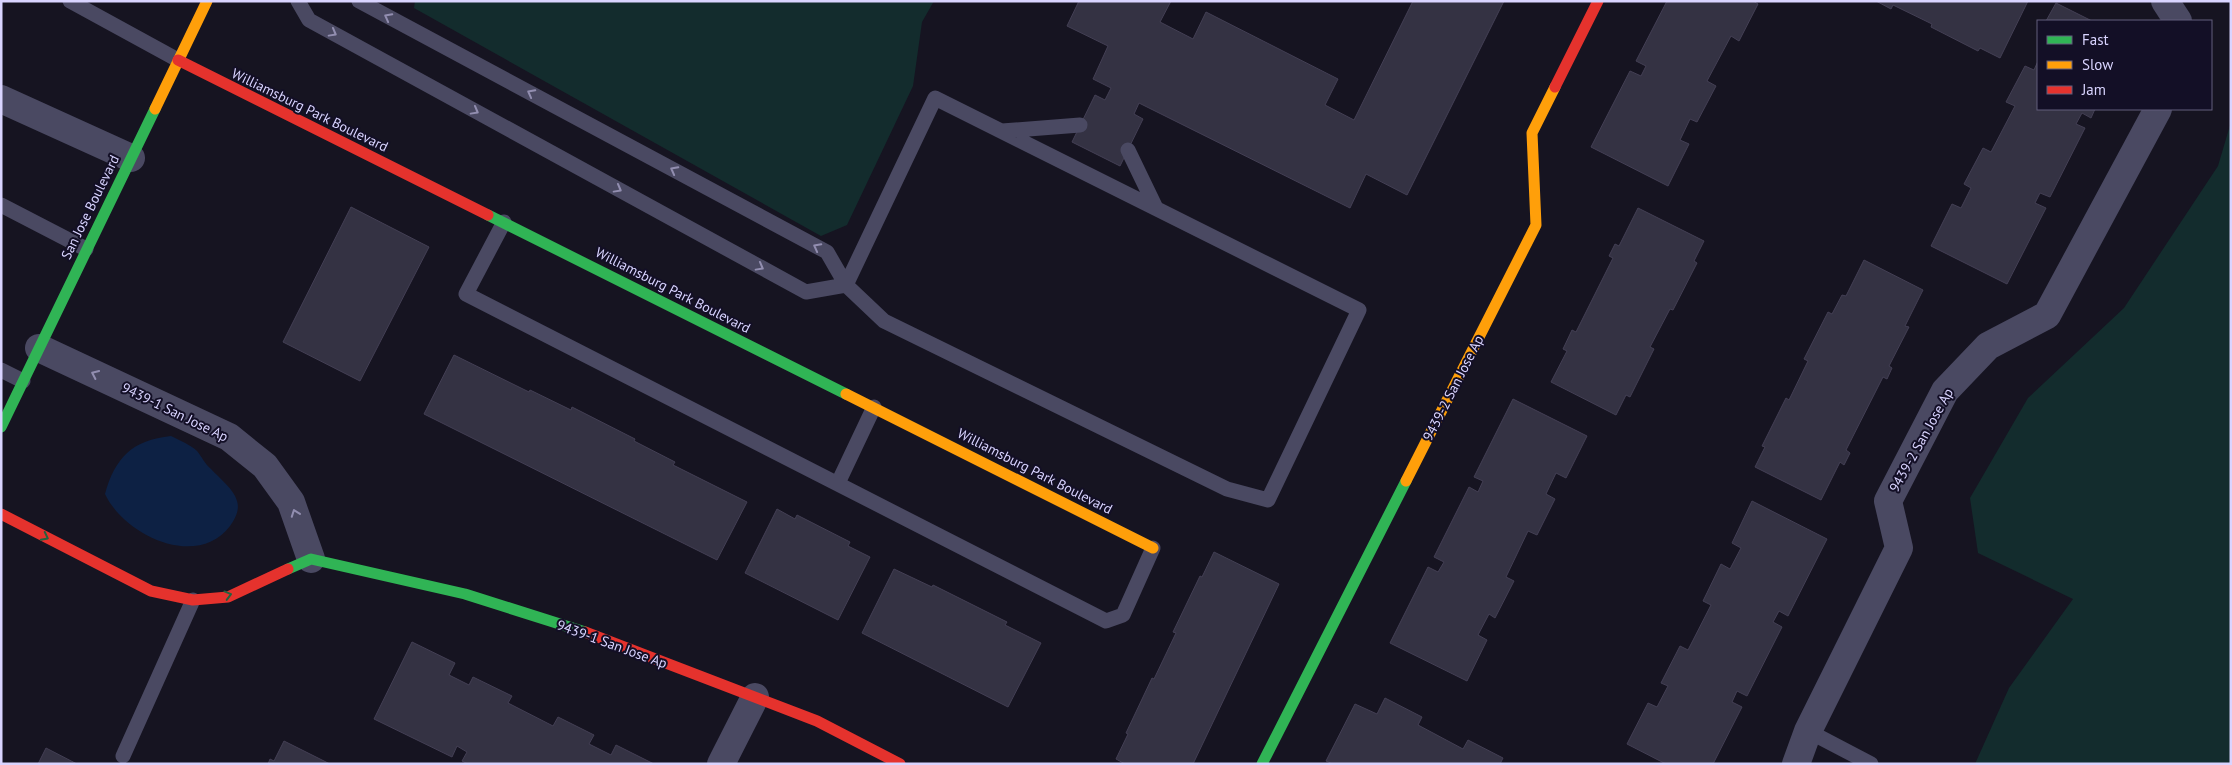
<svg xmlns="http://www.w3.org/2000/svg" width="2232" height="765" font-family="'PT Sans',sans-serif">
<rect width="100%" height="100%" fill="#161421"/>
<path fill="#132c2d" d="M415,1h519l-12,21 -9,64 -66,139 -26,11 -407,-228z
M2231,122v642h-256l34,-76 64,-89 -95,-46 -8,-55 58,-100 96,-90 94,-142z"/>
<path fill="#0d2144" d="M171,436c8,4 20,9 26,15 5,6 8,13 14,18 8,9 23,20 26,32 3,9 -2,18 -7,25 -33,44 -106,9 -125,-32 10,-36 27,-54 66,-58z"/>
<path fill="#343243" stroke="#433f54" d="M1079,1h92l-11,21 33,17 13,-27 132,67 -13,26 29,15 59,-119h91l-97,194 -41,-21 -16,34 -211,-105 -5,11 9,5 -23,47 -48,-24 23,-47 10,5 6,-12 -18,-9 15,-33 -41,-20z
M1667,1h86l5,3 -19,37 -8,-5 -24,45 9,5 -19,36 -7,-3 -10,21 9,4 -21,42 -77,-39 39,-76 11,5 5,-10 -10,-5z
M1876,1h152l-28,57 -20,-10 -2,3 -47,-24 1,-3 -39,-19 -2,4z
M2056,3l36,18h-46z
M2038,61v48h57l-4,9 -9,-5 -6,11 9,4 -35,69 -10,-4 -5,10 11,5 -39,76 -76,-38 21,-42 9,4 10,-20 -7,-4 19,-36 8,4 24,-46 -9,-4 19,-36 9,4z
M351,207l78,40 -69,134 -77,-39z
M1638,208l66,33 -10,20 3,2 -24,47 -3,-1 -20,38 4,2 -24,48 -4,-2 -10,20 -65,-33 16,-31 -4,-2 9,-19 4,2 37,-74 -4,-2 6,-12 4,2z
M1864,260l59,30 -18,36 4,1 -20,39 3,2 -5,11 -4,-2 -37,73 4,3 -6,12 -4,-3 -19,38 -66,-33 10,-20 -3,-1 24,-48 3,2 19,-39 -4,-2 24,-47 4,2 10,-19 4,1z
M454,355l75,37 1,-2 41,20 1,-3 63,32 -1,2 41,21 -2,3 74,37 -30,58 -293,-146z
M1513,399l74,37 -21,42 -10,-5 -10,21 9,5 -18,36 -9,-4 -22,46 8,4 -19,37 -6,-4 -11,21 9,5 -20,41 -77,-38 38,-76 10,5 6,-10 -10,-5 35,-70 9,5 5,-11 -9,-4z
M1752,501l75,38 -39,77 -9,-5 -6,11 9,5 -35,69 -10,-5 -5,11 10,5 -29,57h-47l-39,-20 21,-41 9,4 11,-21 -7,-3 19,-37 8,4 23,-45 -8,-4 18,-37 9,5 11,-21 -9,-5z
M777,509l18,10 2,-4 53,27 -2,4 22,11 -32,63 -93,-47z
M1214,552l65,32 -86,180h-68l-9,-5 12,-25 -2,-1 26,-55 2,1 22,-46 -3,-1 27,-56 2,1z
M894,569l38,18 1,-2 74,37 -2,3 36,18 -33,64 -146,-74z
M412,642l43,21 -6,12 20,10 4,-8 39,19 -4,7 45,23 5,-9 36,18 -5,9 22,11 5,-10 38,19h-186l-6,-3 5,-9 -10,-6 -5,11 -78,-38z
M1385,698l37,19 -4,8 45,24 5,-9 35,18 -3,6h-167l-7,-3 29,-57 22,10z
M284,741l46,23h-62l2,-5 4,2z
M46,748l31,16h-39z"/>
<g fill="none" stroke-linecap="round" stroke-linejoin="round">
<path stroke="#4a4962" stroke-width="15" d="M70,1l108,59
M298,1l11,19 497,272 40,-7
M359,1l468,251 19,33 38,36 343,168 41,11 91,-190 -424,-212 -89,187
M1002,131l78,-6
M1128,150l28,58
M1,205l85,44
M504,222l-38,72 640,327 17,-6 30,-67
M1,370l22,11
M838,483l36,-76
M1808,731l63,33
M123,756l70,-156"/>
<path stroke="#4a4962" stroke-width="28" d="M2165,1l13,20
M1,99l130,59
M39,348l190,89 36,29 26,36 20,57
M721,764l34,-67
M1796,764l12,-33 91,-183 -11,-47 57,-110 43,-45 59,-31 111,-206"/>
<path stroke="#30b455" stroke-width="11" d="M488,215l358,179
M1,427l154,-318
M288,569l23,-10 154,35 120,38
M1262,764l144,-283"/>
<path stroke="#ff9f0a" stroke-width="11" d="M155,109l52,-108
M846,394l307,154
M1406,481l130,-256 -4,-92 23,-46"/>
<path stroke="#e5322d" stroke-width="11" d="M178,60l310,155
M1555,87l43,-86
M1,514l150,77 42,9 35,-3 60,-28
M585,632l232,89 83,43"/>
</g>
<defs><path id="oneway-chevron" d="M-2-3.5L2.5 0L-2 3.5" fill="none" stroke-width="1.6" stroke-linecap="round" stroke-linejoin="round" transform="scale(1.25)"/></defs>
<g stroke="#928eb0">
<use href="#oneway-chevron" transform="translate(388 17) rotate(-152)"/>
<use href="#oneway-chevron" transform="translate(333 33) rotate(29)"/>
<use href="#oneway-chevron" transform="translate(531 93) rotate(-152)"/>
<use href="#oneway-chevron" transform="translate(475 111) rotate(29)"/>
<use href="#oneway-chevron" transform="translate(674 170) rotate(-152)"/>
<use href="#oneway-chevron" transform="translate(618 189) rotate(29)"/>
<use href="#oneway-chevron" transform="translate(817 247) rotate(-152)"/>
<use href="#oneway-chevron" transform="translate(760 267) rotate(29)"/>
<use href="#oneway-chevron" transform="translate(95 374) rotate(-155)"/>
<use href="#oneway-chevron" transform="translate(295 513) rotate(-110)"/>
</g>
<g stroke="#22623e">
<use href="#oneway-chevron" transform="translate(45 537) rotate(27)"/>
<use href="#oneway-chevron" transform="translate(228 595) rotate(-15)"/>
</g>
<g text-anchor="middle" stroke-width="4" stroke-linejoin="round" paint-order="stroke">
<g font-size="14" fill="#d9d4ff" stroke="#130f26">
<text transform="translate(310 110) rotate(26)" y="5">Williamsburg Park Boulevard</text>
<text transform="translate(90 207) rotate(-64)" y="5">San Jose Boulevard</text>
<text transform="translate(673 290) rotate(27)" y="5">Williamsburg Park Boulevard</text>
<text transform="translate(1453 388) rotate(-63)" y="5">9439-2 San Jose Ap</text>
<text transform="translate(175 412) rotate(26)" y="5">9439-1 San Jose Ap</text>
<text transform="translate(1921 440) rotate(-61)" y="5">9439-2 San Jose Ap</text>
<text transform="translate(1035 471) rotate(27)" y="5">Williamsburg Park Boulevard</text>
<text transform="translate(612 644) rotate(20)" y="5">9439-1 San Jose Ap</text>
</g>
</g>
<rect width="2232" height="765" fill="none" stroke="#d9d4ff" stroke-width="5"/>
<rect x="2037" y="20" width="175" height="90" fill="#130f26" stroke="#625e7d"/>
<rect x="2047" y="36" width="25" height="8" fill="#30b455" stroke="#625e7d"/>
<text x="2082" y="45" font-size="15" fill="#d9d4ff">Fast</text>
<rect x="2047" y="61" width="25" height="8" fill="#ff9f0a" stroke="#625e7d"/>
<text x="2082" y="70" font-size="15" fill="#d9d4ff">Slow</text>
<rect x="2047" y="86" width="25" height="8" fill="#e5322d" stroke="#625e7d"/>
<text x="2082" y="95" font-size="15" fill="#d9d4ff">Jam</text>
</svg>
